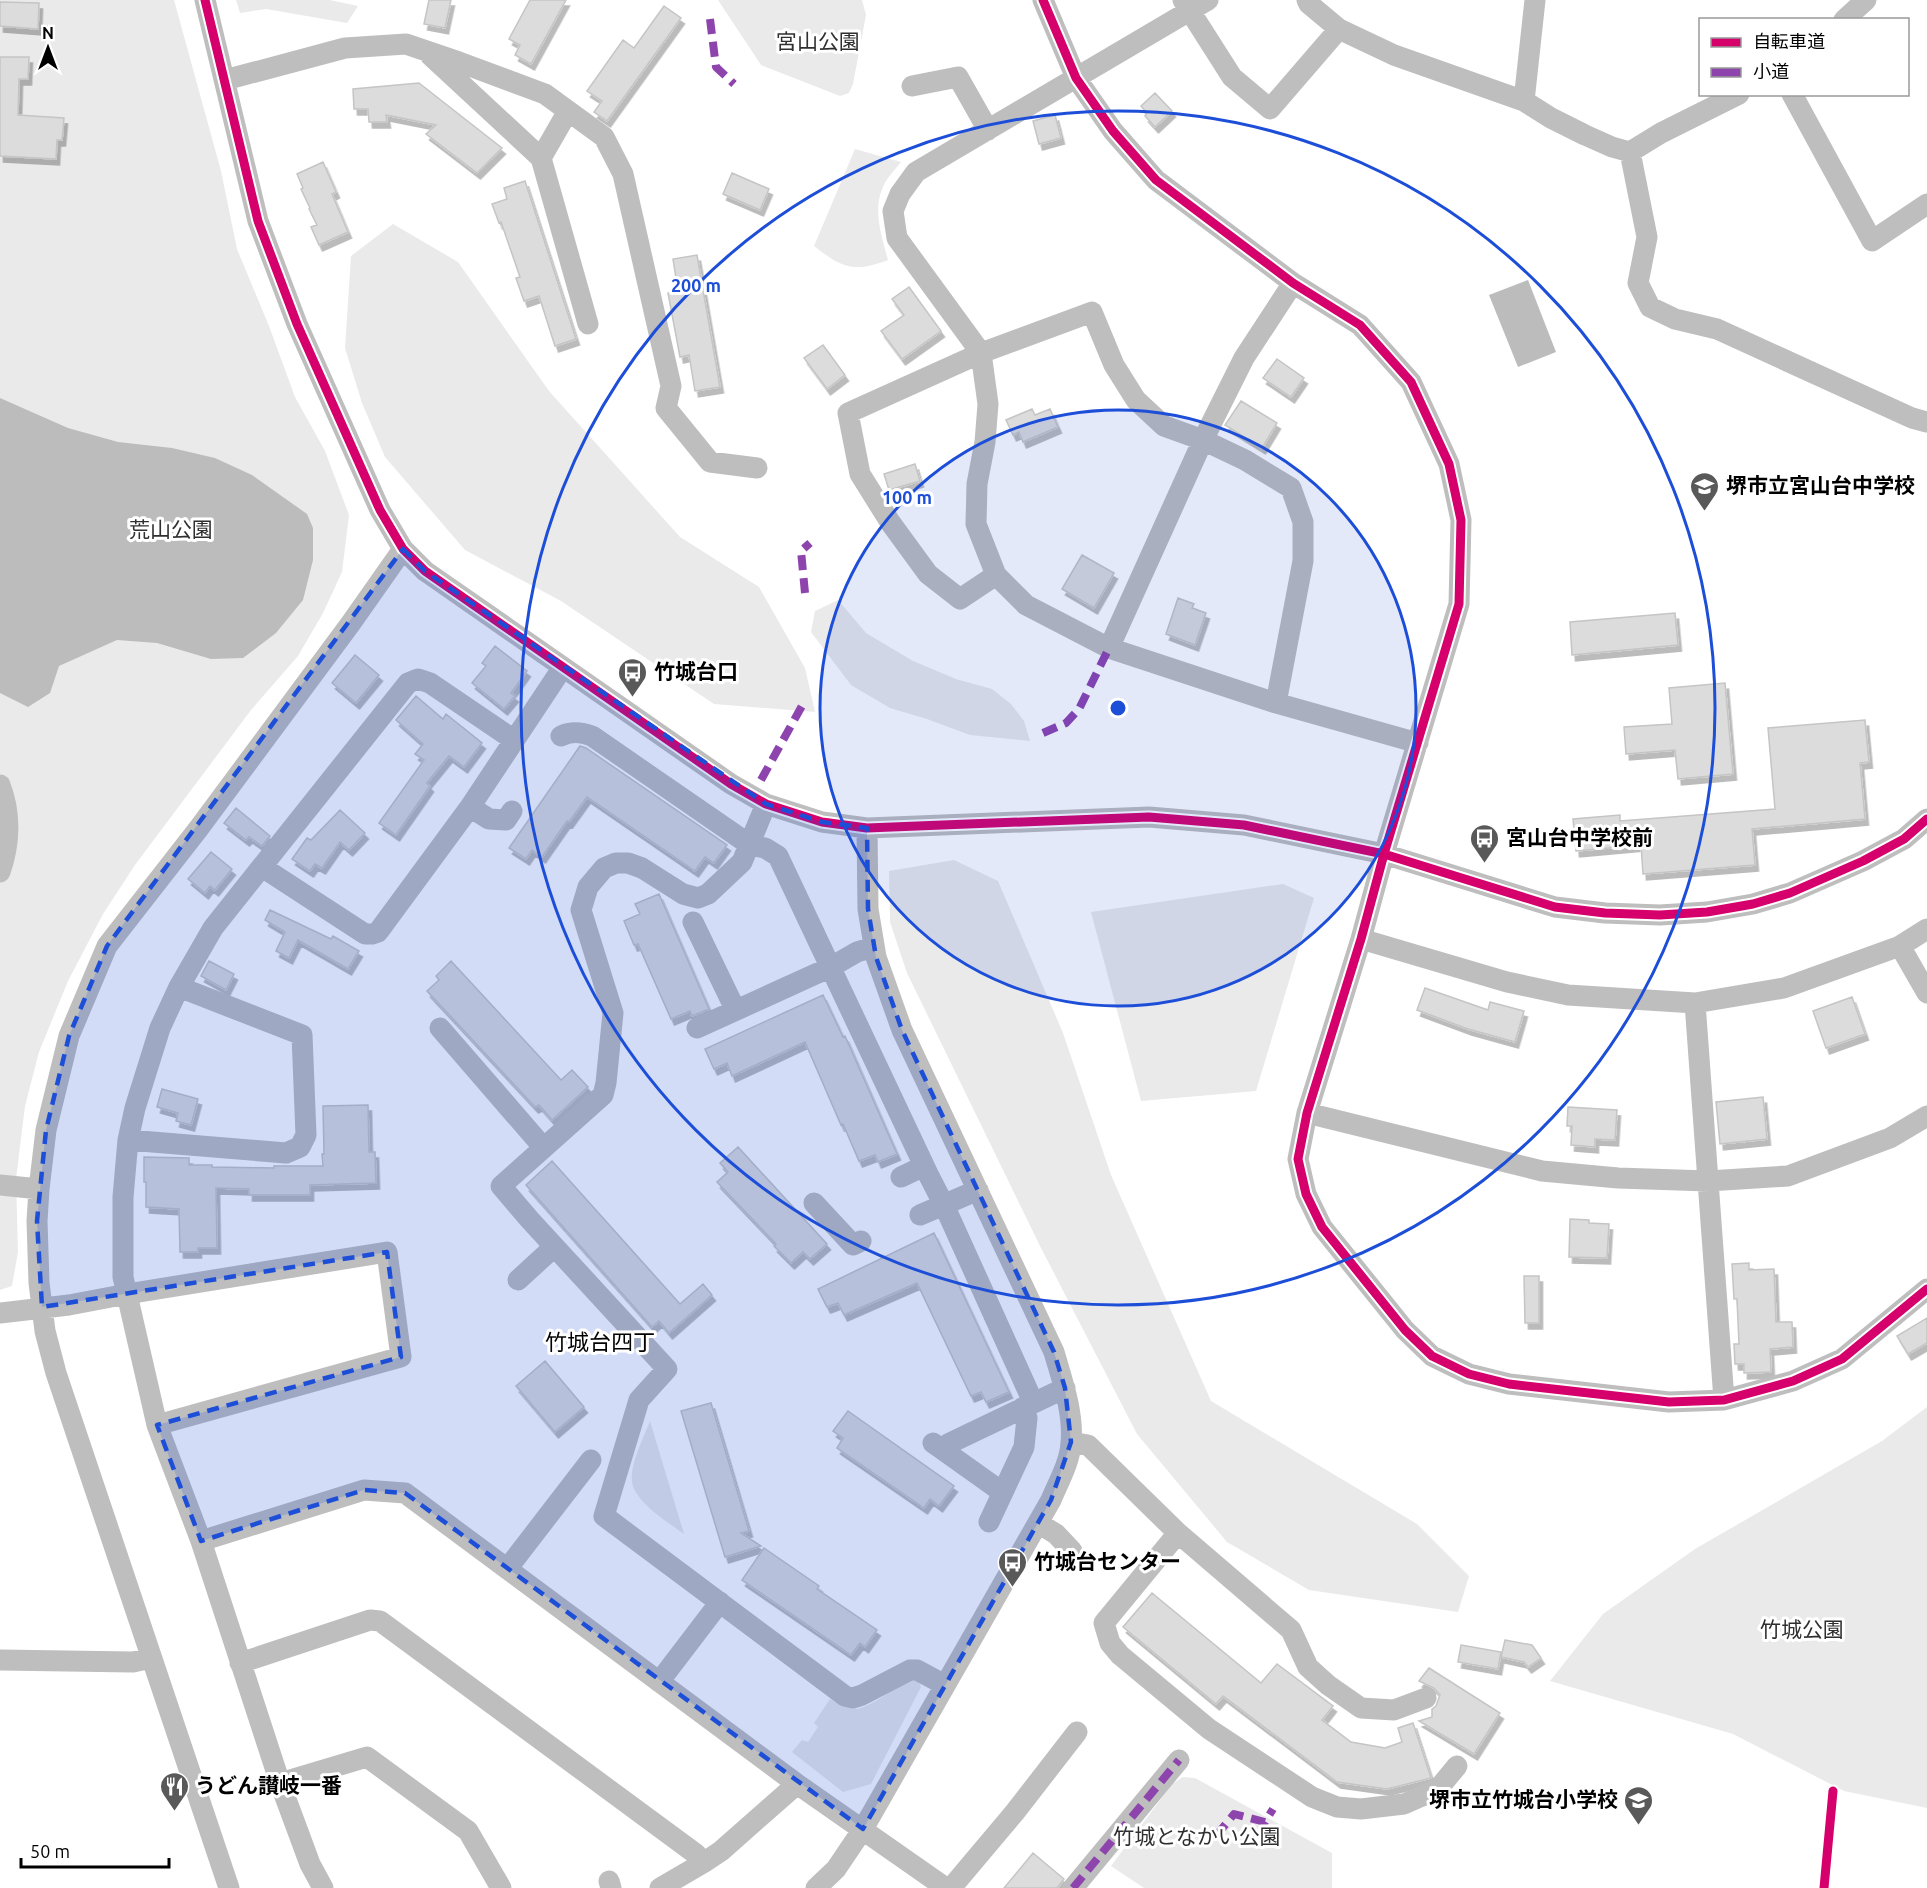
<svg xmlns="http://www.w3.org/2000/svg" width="1927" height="1888" font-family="Ubuntu,'Noto Sans JP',sans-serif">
<defs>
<filter id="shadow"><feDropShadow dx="3.5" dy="6" stdDeviation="0" flood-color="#0004"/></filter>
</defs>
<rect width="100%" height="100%" fill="#fff"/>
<path fill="#eaeaea" d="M0,0h174l47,171 16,78 32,77 26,71 30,54 24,64 -7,57 -19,41 -25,43 -47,54 -116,155 -32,49 -35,67 -29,71 -14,54 -9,73 2,73 -6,34 -12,4z
M236,0h94l28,6 -11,17 -81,-14 -26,4z
M718,0h144l4,15 -13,69 -4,9 -9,3 -79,-31z
M855,149l46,13c-5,6 -11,13 -15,19 -15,25 -5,53 2,79 -34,13 -46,8 -74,-14z
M393,224l65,38 91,129 131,146 79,50 46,81 10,44 -101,-8 -153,-103 -96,-51 -80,-93 -23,-54 -17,-55 6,-92z
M838,600l28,33 47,28 43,18 36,10 19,15 13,17 6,20 -60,-6 -43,-16 -37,-11 -39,-23 -40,-53 4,-21z
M954,860l44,21 65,152 48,142 100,226 206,123 52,52 -11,36 -149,-22 -82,-48 -90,-108 -97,-188 -133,-273 -17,-51 -1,-51z
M1283,884l31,14 -58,193 -115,10 -50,-189z
M1927,1407v401l-83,-17 -111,-57 -183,-53 53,-67 92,-65 187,-108z
M650,1421l34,113c-15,-11 -51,-33 -52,-53 -2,-17 12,-44 18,-60z
M908,1680h10l3,7 -50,97 -28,8 -51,-40 10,-12 6,2 10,-15 -4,-4 16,-24c8,4 18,11 27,10 15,-3 37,-20 51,-29z
M1183,1777l12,1 137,75v35h-188l-33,-22 61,-82z"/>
<path fill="#bcbcbc" d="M1528,280l28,72 -38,15 -29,-72z
M0,398l68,30 50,14 54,6 43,10 37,17 55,39 6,14v32l-10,40 -27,33 -33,25 -32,1 -54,-16 -40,-3 -58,26 -9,27 -22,14 -28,-14z"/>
<path fill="#dcdcdc" stroke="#c5c5c5" stroke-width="1.5" filter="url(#shadow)" d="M429,0h22l-6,28 -21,-4z
M530,0h36l-35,64 -16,-9 5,-10 -11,-6z
M0,2l39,1 -1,26 -38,-3z
M664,6l17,12 -74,103 -13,-9 8,-11 -15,-10 36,-51 11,8z
M0,57h29l-1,22h-9l-1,36 46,3 -2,22h-5l-1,19 -56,-3z
M419,83l83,65 -25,25 -51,-39 10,-9 -50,-10 1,7h-18l-1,-13h-14l-1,-20z
M1155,93l17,18 -17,16 -10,-11 2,-3 -6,-7z
M1055,115l6,23 -22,6 -6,-23z
M323,162l13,30 -4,2 16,38 -29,13 -8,-18 6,-2 -8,-16 1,-1 -9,-19 2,-1 -6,-14z
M732,173l37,16 -9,21 -37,-16z
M525,181l51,158 -21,7 -16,-50 -15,5 -8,-23 4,-1 -19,-55 -2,1 -7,-19 15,-5 -3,-11z
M697,255l23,132 -25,4 -6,-36 -9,2 -12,-64 10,-2 -5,-32z
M909,287l32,44 -39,28 -21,-28 23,-16 -12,-16z
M823,345l22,30 -18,14 -23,-31z
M1277,359l27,19 -13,19 -28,-19z
M1241,401l36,22 -15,25 -37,-23z
M1032,409l3,6 15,-6 8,18 -35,15 -4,-10 -6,3 -7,-15z
M915,464l5,17 -31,9 -5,-16z
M1082,555l32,18 -20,35 -32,-19z
M1178,598l16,6 -2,4 14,5 -11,32 -29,-11z
M1675,613l3,32 -106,10 -2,-33z
M495,646l32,25 -16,22 4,3 -11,13 -32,-26 14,-17 -4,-3z
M355,655l24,20 -23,28 -24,-20z
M1725,683l8,91 -55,5 -3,-29 -49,4 -2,-27 48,-3 -3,-36z
M416,696l27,23 3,-5 36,29 -18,24 -15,-11 -22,27 3,3 -34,49 -17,-12 45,-63 -9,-6 8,-10 -27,-24z
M1865,720l4,42 -9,1 5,56 -113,10 3,36 -112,9 -2,-29 -65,6 -3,-32 47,-4v6l155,-12 -7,-81z
M580,746l6,2 141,97 -13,18 -9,-6 -10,14 -108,-74 -18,25 -2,-1 -25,36 -10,-7 -6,9 -17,-11z
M236,808l34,28 -8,10 -13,-9 -3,3 -22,-17z
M340,810l25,23 -16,17 -9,-8 -18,26 -7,-4 -5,7 -18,-12 15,-21 4,2z
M211,852l21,17 -17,21 -5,-4 -5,7 -17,-14z
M659,894l50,115 -17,7 -2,-5 -19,8 -33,-75 -4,1 -10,-24 16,-7 -5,-10z
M270,910l61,29 2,-3 26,15 -11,18 -50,-29 -9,18 -13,-7 9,-19 -20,-12z
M209,961l25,13 -8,16 -25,-14z
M451,961l110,119 11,-10 16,17 -36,33 -13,-15 -4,2 -108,-116 12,-11 -3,-4z
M1425,988l63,22 2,-8 34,9 -9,31 -47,-13 -51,-19z
M823,995l20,42 2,-1 52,118 -19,8 -3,-7 -16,6 -16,-37 -2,1 -36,-83 -73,34 -5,-13 -13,6 -9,-20z
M1852,997l13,37 -39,14 -13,-37z
M162,1089l36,10 -7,26 -15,-4 2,-8 -21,-6z
M1763,1097l4,42 -47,5 -4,-42z
M368,1105l1,47h6l1,31 -66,2v10h-61v-6l-33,-1 1,60h-19v4h-18l-1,-43 -33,-2v-25h-2v-25l45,1v7h23v2l62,1v-2h49l-1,-12h2l-1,-48z
M1568,1107l49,3 -2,30 -20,-1v8l-24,-2 1,-19h-5z
M738,1147l89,97 -17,15 -7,-7 -12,11 -17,-17 2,-2 -59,-62 11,-10 -8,-9z
M552,1161l128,143 23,-20 9,11 -43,38 -10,-12 -7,6 -126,-142z
M1570,1219l19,1v3l20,1 -2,34 -38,-1z
M934,1233l75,159 -23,10 -5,-10 -10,4 -54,-113 -73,32 -6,-12 -11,4 -9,-18z
M1749,1263v7l25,-1 2,53h16l1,25 -23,2 1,23 -27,1v-9h-9l-1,-20h5l-2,-45h-3l-2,-35z
M1524,1276h15v47h-14z
M1927,1318v25l-19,11 -11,-18z
M545,1361l39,46 -29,25 -39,-46z
M711,1403l38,128 -8,2 20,13 -36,11 -44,-146z
M848,1411l106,75 -15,20 -9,-7 -6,9 -87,-60 6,-10 -10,-7z
M764,1548l55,38 -2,3 60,41 -12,17 -5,-4 -9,12 -109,-75z
M1152,1593l109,90 16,-19 56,42 -11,14 29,22 34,6 17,-6 -4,-14 15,-5 18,55 -44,11 -50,-7 -114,-86 -7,8 -93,-77z
M1505,1640l27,5 9,13 -13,9 -4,-5 -23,-5z
M1461,1645l40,7 -3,17 -40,-7z
M1429,1668l71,45 -26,41 -55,-33 13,-4v-8l4,-3 4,-11 -6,-7 -15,-7z
M1033,1853l31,26 -7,9h-53z"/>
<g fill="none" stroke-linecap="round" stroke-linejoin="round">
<path stroke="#bebebe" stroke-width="21" d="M205,0l53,221 39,103 83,186 23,39 22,22 306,213 35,20 56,18 45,6 282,-11 95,8 140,29 171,53 50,6 55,2 47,-3 46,-8 37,-11 73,-32 41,-22 23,-20
M1043,0l33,78 37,53 43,49 137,103 67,42 51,57 38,82 12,56 -2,84 -75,250 -23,85 -54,174 -9,46 8,35 16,33 83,103 27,26 37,18 40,10 160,18 55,-2 69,-19 49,-22 85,-70
M1183,0l49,77 38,32 69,-80
M1208,0l-292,172 -16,22 -7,17 4,27 84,115 7,51 -3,38 -8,42 -1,40 20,51 30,30 83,43 167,55 142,40
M1307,0l2,4 30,25 55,26 130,46 27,17 34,17 27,12 18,5 31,-19 78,-39
M1844,20l22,-20
M430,55l111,103 47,166
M225,80l120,-32 61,-4 53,18 86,32 59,43 19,37 48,212 -5,22 44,54 47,6
M912,86l46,-9 30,53
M1792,94l80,147 55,-37
M1524,101l11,-101
M1630,152l17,85 -9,46 12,24 25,12 42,10 195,89 15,4
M541,158l27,-47
M996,575l-36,24 -32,-25 -38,-52 -30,-48 -12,-61 133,-60 111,-41 22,53 22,35 28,26 39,14 42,20 46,28 12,34v39l-27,142
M1109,648l94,-208 41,-82 49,-75
M561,736c11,-5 20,-4 31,0l158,109 15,3 13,8 150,318 16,31 89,197
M0,785c11,28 10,59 0,87
M766,804l-24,58 -34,32 -10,4 -15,-4 -41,-26 -14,-5h-12l-12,5 -16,19 -7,23 32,103 -7,70 -3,12 -102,91 29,34 137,149 -28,31 -35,116 241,180 8,2 9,-3 48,-25h7l28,15
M470,807l19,12 17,1 6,-9
M262,867l103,67h7l6,-2 92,-125 93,-140
M693,922l42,87
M1361,939l146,43 61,13 127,8 89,-15 116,-42 27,-17
M1900,946l27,47
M1695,1003l29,397
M440,1028l103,119
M697,1028l134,-61 26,-15 16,-5
M1307,1113l235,58 76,7 90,3 80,-5 102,-38 37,-22
M128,1140l158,13 14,-6 6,-12 -4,-100 -123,-48
M901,1177l23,-11
M0,1185l39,4
M814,1203l39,42 8,-4
M920,1215l58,-25
M518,1280l36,-33
M0,1313l69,-8 58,-11 260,-42 14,105 -244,68
M1071,1442l17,3 90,88 113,97 17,37 20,18 33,23 33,2 32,-12
M933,1443l10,7 5,-6 117,-56
M943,1450l59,42
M989,1522l35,-75 3,-29 -5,-10
M1038,1523l18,11 16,17
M1178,1533l-74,90 6,20 10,12 89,74 103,68 25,10 24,2 43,-5 34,-15 19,-23
M201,1541l163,-51 41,3 392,291 149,104
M507,1569l84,-109
M0,1660l133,2 18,-4
M240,1663l130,-43 10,1 316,233 7,9 18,-12 76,-67
M659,1682l61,-80
M280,1783l87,-26 101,74 33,57
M609,1881l2,7
M229,1888l-173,-515 -11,-42 -6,-48 -2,-62 2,-32 7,-59 23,-94 38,-90 92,-118 152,-205 52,-74
M323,1888l-13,-24 -30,-81 -79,-242 -44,-116 -34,-148v-80l5,-57 7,-32 25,-80 19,-41 34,-59 195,-245 10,-4 12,4 84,57
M660,1888l43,-25
M816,1888l20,-19 27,-40 188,-329c7,-17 19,-38 20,-57 3,-30 -9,-63 -17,-91l-152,-322 -26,-73 -8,-48 -1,-81
M951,1888l64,-76 62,-80
M1073,1888l106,-128"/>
<path stroke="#8e44ad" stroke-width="8" stroke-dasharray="15 8" stroke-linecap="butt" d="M710,19l6,48 18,17
M805,593l-4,-42 9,-8
M1043,733l23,-10 13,-14 30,-61
M761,780l42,-76
M1216,1836l18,-22 31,8 8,-13
M1073,1888l106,-128"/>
<defs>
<path id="cycleway" d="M205,0l53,221 39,103 83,186 23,39 22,22 306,213 35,20 56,18 45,6 282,-11 95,8 140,29 171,53 50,6 55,2 47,-3 46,-8 37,-11 73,-32 41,-22 23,-20
M1043,0l33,78 37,53 43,49 137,103 67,42 51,57 38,82 12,56 -2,84 -75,250 -23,85 -54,174 -9,46 8,35 16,33 83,103 27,26 37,18 40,10 160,18 55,-2 69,-19 49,-22 85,-70
M1824,1888l9,-97"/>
</defs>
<use href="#cycleway" stroke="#fff" stroke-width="13"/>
<use href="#cycleway" stroke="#d6006c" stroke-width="9"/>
</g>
<path fill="#1d4ed8" fill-opacity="0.2" stroke="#1d4ed8" stroke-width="4.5" stroke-dasharray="12 8" stroke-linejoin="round" d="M403,549l22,22 341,233 56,18 45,6 1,81 8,48 26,73 152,322 11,36 6,54 -20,58 -188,329 -458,-336 -41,-3 -163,51 -44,-116 244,-68 -14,-105 -345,55 -5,-86 9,-91 23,-94 38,-90z"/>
<circle cx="1118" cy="708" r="298" fill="#1d4ed8" fill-opacity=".12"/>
<g fill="none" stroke="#1d4ed8" stroke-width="3">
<circle cx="1118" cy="708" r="298"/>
<circle cx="1118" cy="708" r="597"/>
</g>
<defs>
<symbol id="school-pin" viewBox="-11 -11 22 30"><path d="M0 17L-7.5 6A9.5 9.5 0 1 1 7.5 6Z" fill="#595959" stroke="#fff"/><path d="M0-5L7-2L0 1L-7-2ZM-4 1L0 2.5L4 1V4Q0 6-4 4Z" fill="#fff"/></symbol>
<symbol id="bus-pin" viewBox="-11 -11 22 30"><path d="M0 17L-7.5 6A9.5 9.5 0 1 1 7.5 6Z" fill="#595959" stroke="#fff"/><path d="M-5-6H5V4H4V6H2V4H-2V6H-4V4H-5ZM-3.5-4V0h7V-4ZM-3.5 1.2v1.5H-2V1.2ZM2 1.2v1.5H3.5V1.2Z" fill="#fff"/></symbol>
<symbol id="restaurant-pin" viewBox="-11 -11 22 30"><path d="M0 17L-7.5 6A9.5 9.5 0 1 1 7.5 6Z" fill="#595959" stroke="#fff"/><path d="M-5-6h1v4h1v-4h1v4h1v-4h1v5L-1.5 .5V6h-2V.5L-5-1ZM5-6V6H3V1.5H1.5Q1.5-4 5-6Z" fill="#fff"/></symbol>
</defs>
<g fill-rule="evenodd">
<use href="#school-pin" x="1688" y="470" width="33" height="45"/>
<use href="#bus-pin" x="616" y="656" width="33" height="45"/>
<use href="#bus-pin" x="1468" y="822" width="33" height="45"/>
<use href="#bus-pin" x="996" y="1546" width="33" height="45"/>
<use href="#restaurant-pin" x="158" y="1770" width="33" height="45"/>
<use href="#school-pin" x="1622" y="1784" width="33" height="45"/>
</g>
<g text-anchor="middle" stroke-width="6" stroke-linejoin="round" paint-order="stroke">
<g font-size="21" fill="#2f2f2f" stroke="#fff">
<text x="818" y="49">宮山公園</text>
<text x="171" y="537">荒山公園</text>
<text x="1802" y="1637">竹城公園</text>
<text x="1197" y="1844">竹城となかい公園</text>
</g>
<g font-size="21" font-weight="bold" fill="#000" stroke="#fff" text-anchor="start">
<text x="1726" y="493">堺市立宮山台中学校</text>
<text x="654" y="679">竹城台口</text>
<text x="1506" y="845">宮山台中学校前</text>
<text x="1034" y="1569">竹城台センター</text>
<text x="195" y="1793">うどん讃岐一番</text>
<text x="1618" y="1807" text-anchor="end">堺市立竹城台小学校</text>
</g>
<g font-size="22" fill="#000" stroke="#fff">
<text x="600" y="1350">竹城台四丁</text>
</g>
</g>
<circle cx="1118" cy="708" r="9" fill="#1d4ed8" stroke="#fff" stroke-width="3"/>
<g font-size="18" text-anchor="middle" font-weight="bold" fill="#1d4ed8" stroke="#fff" stroke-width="6" stroke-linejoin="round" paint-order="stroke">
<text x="696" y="292">200 m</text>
<text x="907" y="504">100 m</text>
</g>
<rect x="1699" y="18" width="210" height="78" fill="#ffffff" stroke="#999999" stroke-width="1.5"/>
<rect x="1711" y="38" width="30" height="9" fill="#d6006c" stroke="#999999" stroke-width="1.5"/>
<text x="1753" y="48" font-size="18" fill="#000000">自転車道</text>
<rect x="1711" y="68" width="30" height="9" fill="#8e44ad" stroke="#999999" stroke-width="1.5"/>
<text x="1753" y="78" font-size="18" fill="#000000">小道</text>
<g transform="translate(48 48)" stroke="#ffffff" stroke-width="4.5" paint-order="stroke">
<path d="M0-4.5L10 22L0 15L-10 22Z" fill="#000000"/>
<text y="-9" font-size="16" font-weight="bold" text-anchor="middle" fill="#000000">N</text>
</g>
<path d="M21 1858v9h148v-9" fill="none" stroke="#000000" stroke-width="3"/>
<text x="30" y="1858" font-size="18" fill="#000000" stroke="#ffffff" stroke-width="4.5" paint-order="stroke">50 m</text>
</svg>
